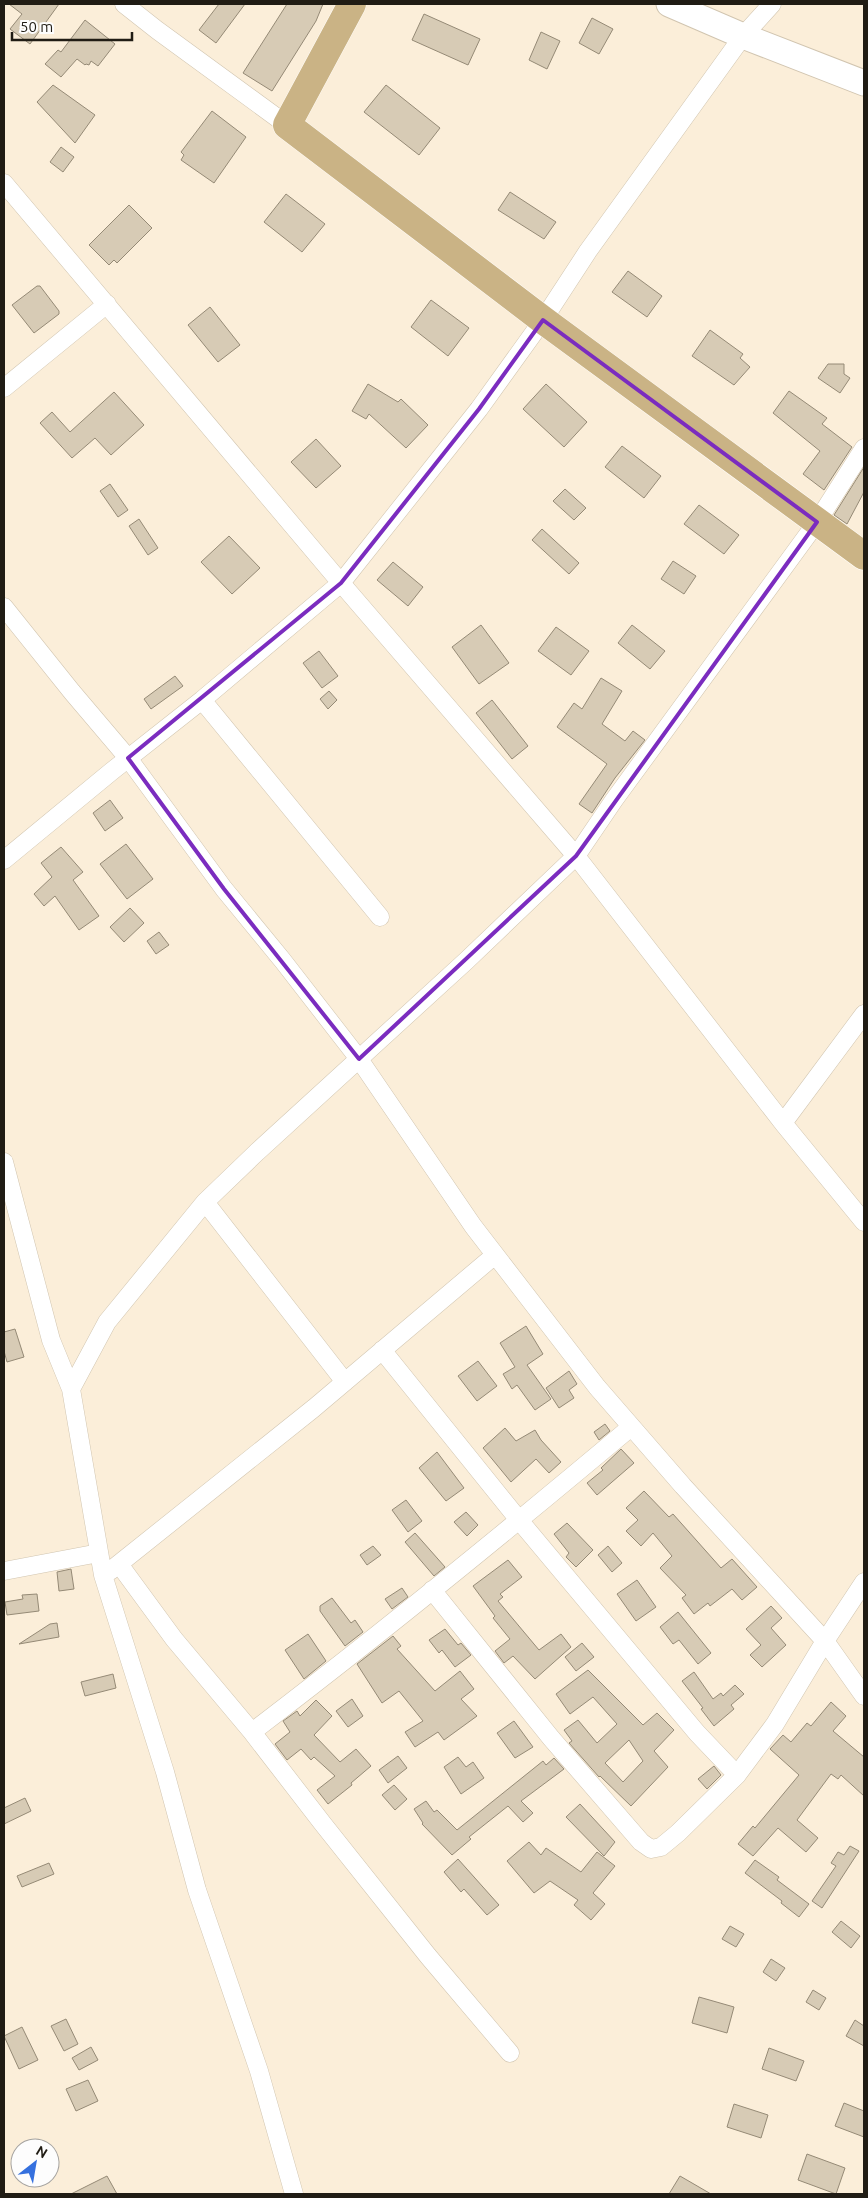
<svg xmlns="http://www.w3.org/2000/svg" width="868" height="2198" font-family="Ubuntu,sans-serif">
<rect width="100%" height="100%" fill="#fbeed9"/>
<path fill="#d7cbb5" stroke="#958a76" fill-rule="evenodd" d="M9,4h50l-29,40 -20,-15 12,-15z
M219,4h26l-29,39 -17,-13z
M287,4h36l-7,17 -44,70 -29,-18z
M424,14l56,25 -12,26 -56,-25z
M592,18l21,11 -14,25 -20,-11z
M85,20l30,24 -17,22 -7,-5 -2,4 -3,-1 -1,1 -8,-6 -16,18 -16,-13 13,-14 3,2z
M541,32l19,9 -13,28 -18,-9z
M53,85l42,30 -20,28 -38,-41z
M386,85l54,43 -21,27 -55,-43z
M212,111l34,26 -32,46 -33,-23 3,-5 -3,-3z
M61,147l13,10 -11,15 -13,-10z
M510,192l46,30 -12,17 -46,-29z
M286,194l39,30 -23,28 -38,-30z
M129,205l23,23 -35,35 -3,-3 -5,5 -20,-20z
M628,271l34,25 -15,21 -35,-25z
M37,286h3l19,25v3l-25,19 -22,-28z
M431,300l38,28 -21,28 -37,-29z
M210,307l30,38 -22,17 -30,-37z
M710,330l33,24 -3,4 10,9 -16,18 -42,-29z
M828,364h16v10l6,4 -10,15 -22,-15z
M368,384l30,18 3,-3 27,26 -22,23 -37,-34 -3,5 -14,-8z
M546,384l41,38 -23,25 -41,-38z
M789,391l38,27 -5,6 30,23 -28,43 -21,-16 17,-23 -47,-38z
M114,392l30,33 -33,30 -16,-17 -23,20 -32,-35 12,-11 18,20z
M316,439l25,27 -25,22 -25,-26z
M622,446l39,30 -17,22 -39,-31z
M864,467v25l-17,32 -13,-9z
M110,484l18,26 -10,7 -18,-26z
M565,489l21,19 -12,12 -21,-19z
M699,505l40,30 -15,19 -40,-30z
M139,519l19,29 -10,7 -19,-29z
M542,529l37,34 -10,11 -37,-34z
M229,536l31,32 -28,26 -31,-32z
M673,561l23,15 -12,18 -23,-15z
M393,562l30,25 -15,19 -31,-26z
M481,625l28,38 -30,21 -27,-37z
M632,625l33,26 -15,18 -32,-26z
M556,627l33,24 -18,24 -33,-24z
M319,651l19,25 -16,12 -19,-25z
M175,676l8,10 -32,23 -7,-10z
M601,678l21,13 -20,33 23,17 8,-10 12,9 -30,38 -23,35 -13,-9 28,-40 -50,-37 17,-24 8,6z
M329,691l8,9 -9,9 -8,-10z
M492,700l36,46 -16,13 -36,-46z
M110,800l13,18 -18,13 -12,-18z
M126,844l27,35 -26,20 -27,-35z
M61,847l22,25 -10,8 26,36 -20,14 -24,-34 -11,10 -10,-12 18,-17 -11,-14z
M130,908l14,15 -20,19 -14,-15z
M159,932l10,13 -13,9 -9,-13z
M526,1326l17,28 -16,11 24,34 -16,11 -18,-25 -5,4 -9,-15 12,-7 -15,-24z
M15,1329l9,28 -17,5 -3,-11v-19z
M478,1361l19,25 -20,15 -19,-25z
M569,1371l8,13 -8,6 5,8 -15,10 -13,-20z
M605,1424l5,7 -11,9 -5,-8z
M505,1428l11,13 19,-11 6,10 20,22 -12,11 -13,-14 -25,23 -28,-34z
M621,1449l13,14 -37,32 -10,-12 16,-13 -2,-2z
M437,1452l27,36 -18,13 -27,-33z
M644,1491l25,26 4,-3 48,54 11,-9 25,28 -15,13 -10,-11 -22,17 -2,-3 -14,11 -12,-16 4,-3 -26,-27 12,-12 -19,-23 -12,13 -15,-15 12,-11 -12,-12z
M406,1500l16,21 -14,11 -16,-22z
M466,1512l12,13 -11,11 -13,-14z
M567,1523l26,27 -17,17 -10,-10 3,-4 -15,-19z
M415,1533l30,34 -11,9 -29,-34z
M373,1546l8,9 -14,10 -7,-10z
M608,1546l14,17 -10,9 -14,-17z
M508,1560l14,17 -22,17 3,3 -5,4 41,49 22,-16 10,13 -36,32 -22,-23 -9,7 -9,-12 15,-12 -17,-21 2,-2 -22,-30z
M71,1569l3,20 -15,2 -2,-19z
M637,1580l19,27 -20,14 -19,-27z
M402,1588l6,9 -16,12 -7,-10z
M37,1594l2,17 -32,4 -2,-13 18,-3 -1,-4z
M332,1598l19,25 4,-3 8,12 -18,14 -25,-35v-5z
M771,1606l11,12 -11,10 15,17 -24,22 -12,-12 11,-10 -15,-16z
M678,1612l33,41 -13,11 -19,-24 -6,4 -13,-17z
M57,1623l2,14 -40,7 31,-20z
M445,1629l13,16 3,-2 10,12 -16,12 -13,-17 -3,3 -10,-13z
M308,1634l18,27 -22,18 -19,-29z
M393,1636l8,10 -4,3 38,42 25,-20 14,18 -13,10 16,17 -33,24 -6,-8 -23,15 -10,-15 18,-11 -24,-30 -17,12 -25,-39z
M582,1643l12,14 -18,14 -11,-14z
M588,1670l55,55 14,-12 17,17 -20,21 14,16 -37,39 -31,-30 -1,1 -30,-34 3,-2 -8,-11 14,-10 19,23 20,-19 -24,-27 -23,17 -14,-20zM629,1740l14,21 -20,21 -18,-19z
M694,1672l19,27 8,-6 2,3 12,-11 9,9 -13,11 3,4 -20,17 -13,-17 2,-1 -21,-27z
M113,1674l3,14 -31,8 -4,-14z
M352,1699l11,17 -15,11 -12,-16z
M316,1700l16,16 -18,19 26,27 16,-13 15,17 -20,17 1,2 -24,19 -11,-14 18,-14 -21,-19 -3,3 -10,-11 -14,11 -12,-16 15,-12 -7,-11 14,-10 3,5z
M831,1702l15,14 -13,15 31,26v39l-23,-21 -3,4 -7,-5 -34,46 21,18 -12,14 -28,-24 -25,28 -15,-12 15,-18 2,2 44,-53 -29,-26 13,-14 8,7 16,-19 4,3z
M514,1721l19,26 -18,11 -18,-25z
M398,1756l9,12 -19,15 -9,-13z
M458,1757l8,10 7,-5 11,16 -23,16 -17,-27z
M554,1758l10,11 -43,32 12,12 -10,9 -15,-16 -39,31 2,2 -19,16 -30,-31 1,-1 -9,-14 12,-8 8,11 3,-2 20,20 86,-69 3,4z
M714,1766l7,9 -14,14 -9,-10z
M394,1785l13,14 -12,11 -13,-15z
M25,1798l6,13 -27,13v-16z
M580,1804l35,38 -11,14 -38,-39z
M529,1842l12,13 5,-7 35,24 16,-20 18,14 -22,27 12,11 -14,16 -17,-15 4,-5 -28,-19 -16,12 -27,-32z
M850,1846l9,5 -37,57 -10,-7 24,-35 -5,-3 7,-11 6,3z
M458,1859l41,46 -12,10 -23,-26 -3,3 -17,-20z
M755,1860l24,17 -2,3 32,24 -10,13 -18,-14 1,-2 -37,-28z
M49,1863l5,11 -32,13 -5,-11z
M841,1921l19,15 -9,12 -19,-16z
M730,1926l14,8 -8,13 -14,-8z
M771,1959l14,9 -9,13 -13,-9z
M813,1990l13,8 -7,12 -13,-8z
M699,1997l35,10 -7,26 -35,-10z
M66,2019l12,25 -14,7 -13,-25z
M855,2020l9,6v20l-18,-10z
M22,2027l16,33 -19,9 -15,-33z
M91,2047l7,13 -19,10 -7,-12z
M769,2048l35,13 -8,20 -34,-12z
M88,2080l10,21 -22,10 -10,-22z
M844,2103l20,8v26l-29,-11z
M734,2104l34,11 -7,23 -34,-11z
M807,2154l38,14 -9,26 -38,-14z
M107,2176l10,18h-46z
M680,2176l31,18h-42z"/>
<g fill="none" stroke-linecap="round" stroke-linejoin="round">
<defs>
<path id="street" d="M124,4l33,26 130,95
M4,183l337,400 235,273 207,267 81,99
M4,388l103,-84
M4,607l68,85 56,66 96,131 59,72 76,98 114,167 124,161 86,99 142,155 39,-59
M202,700l178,217
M4,860l108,-89 90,-71 139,-117 138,-174 64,-89 45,-69 155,-215 29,-32
M783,1123l81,-109
M4,1162l47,178 20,49 32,186 62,197 32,118 62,181 35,123
M205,1202l140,180
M382,1350l137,170 178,213 40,42
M71,1389l36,-67 98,-120 52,-50 209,-191 110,-105 38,-56 203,-278 47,-74
M119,1564l55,75 78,93 71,92 105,132 82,97
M4,1571l95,-18
M110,1571l204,-163 181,-153
M432,1590l119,148 90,104 10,7 10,-2 17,-14 59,-58 38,-51 50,-83 39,55
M252,1732c129,-98 255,-201 379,-305"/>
<path id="secondary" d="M669,4l74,32 121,47"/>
<path id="primary" d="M352,4l-65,121 256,195 321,236"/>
</defs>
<use href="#street" stroke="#d1c5b0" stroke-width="19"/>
<use href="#secondary" stroke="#d1c5b0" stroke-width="27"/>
<use href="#primary" stroke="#fff" stroke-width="29"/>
<use href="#street" stroke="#fff" stroke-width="18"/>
<use href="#secondary" stroke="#fff" stroke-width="25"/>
<use href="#primary" stroke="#cab385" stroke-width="28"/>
</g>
<path fill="none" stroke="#7b2cbf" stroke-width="4" stroke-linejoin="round" d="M543,320l274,202 -241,334 -217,203 -135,-170 -96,-131 213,-175 138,-174z"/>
<rect width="868" height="2198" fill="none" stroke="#201c14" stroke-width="10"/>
<g transform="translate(35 2163) rotate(31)"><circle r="24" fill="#fdfdfd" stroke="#a5a3a0"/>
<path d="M0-4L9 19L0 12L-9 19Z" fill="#3570de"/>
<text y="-8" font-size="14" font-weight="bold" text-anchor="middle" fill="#201c14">N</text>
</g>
<path d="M12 32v8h120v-8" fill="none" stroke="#201c14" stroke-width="2.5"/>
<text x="20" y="32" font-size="15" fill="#201c14" stroke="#fdfdfd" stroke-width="4" paint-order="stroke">50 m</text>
</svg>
